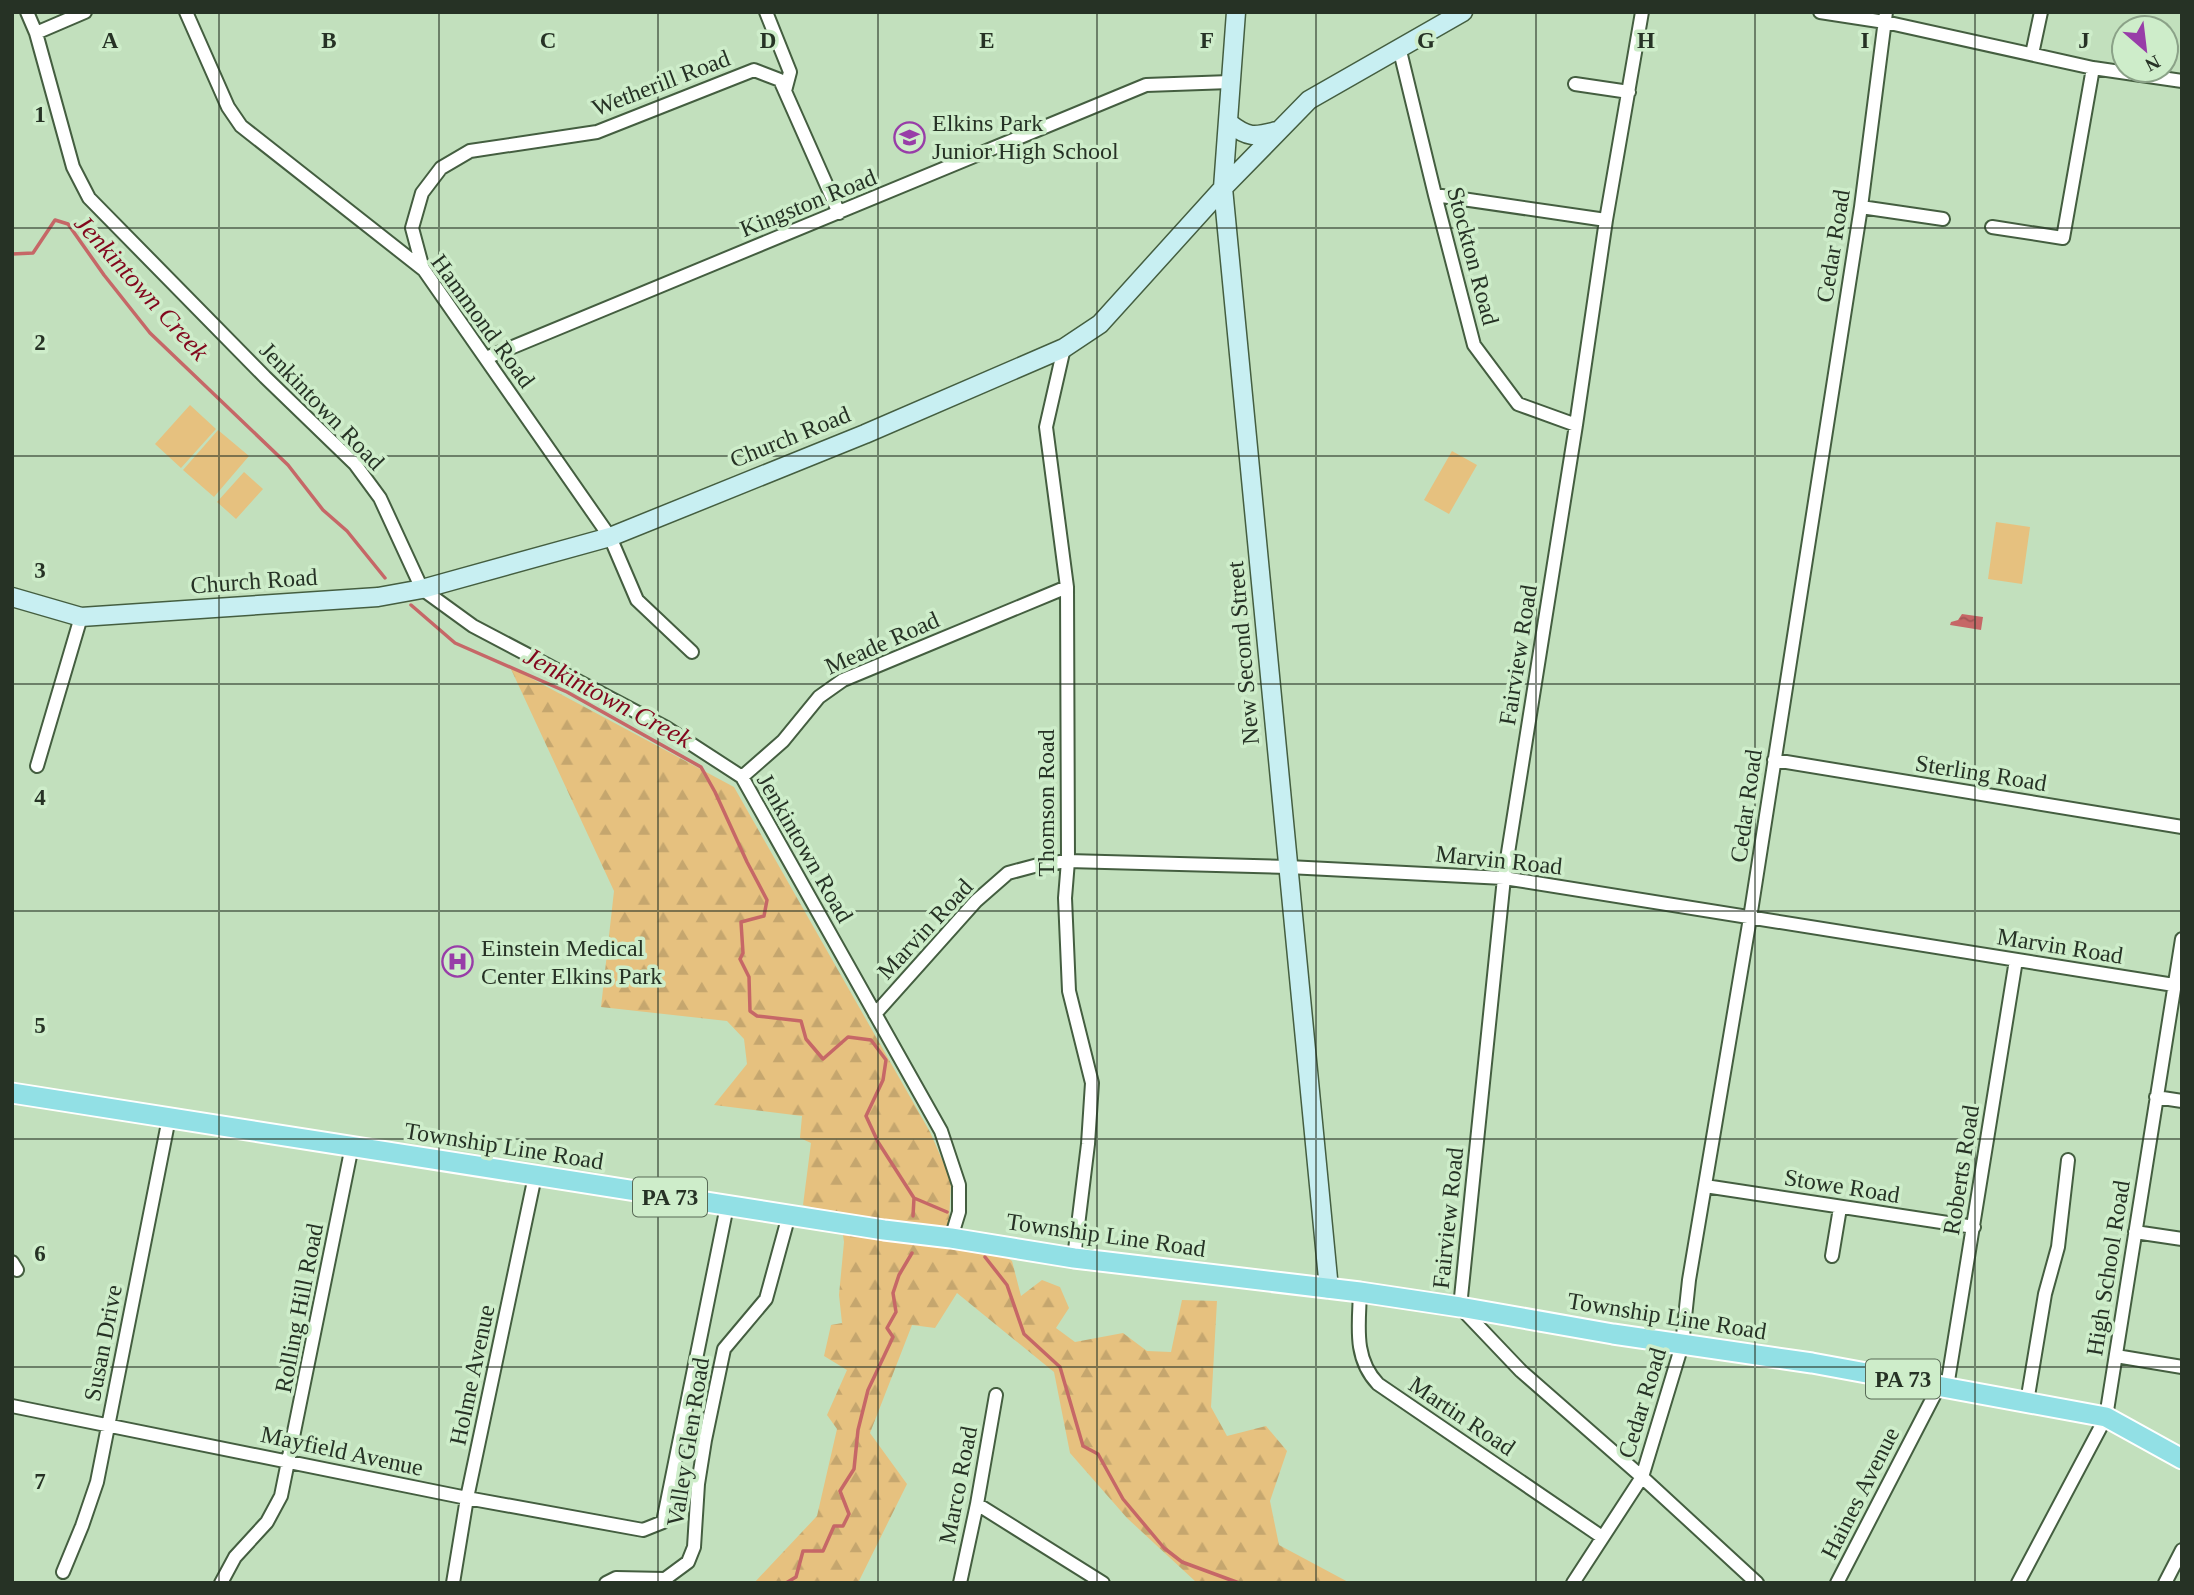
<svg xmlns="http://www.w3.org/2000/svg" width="2194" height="1595" font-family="'Times New Roman',serif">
<defs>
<pattern id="forest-firs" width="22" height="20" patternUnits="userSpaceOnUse" patternTransform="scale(1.75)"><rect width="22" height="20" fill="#e6c17f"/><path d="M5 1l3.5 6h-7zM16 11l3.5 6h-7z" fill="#c5a66e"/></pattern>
<pattern id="water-ripples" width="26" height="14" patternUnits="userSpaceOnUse" patternTransform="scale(1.75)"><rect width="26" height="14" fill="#c66767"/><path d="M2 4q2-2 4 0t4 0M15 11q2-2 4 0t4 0" fill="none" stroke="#a15555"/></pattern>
</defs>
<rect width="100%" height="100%" fill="#c2e0bd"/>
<path fill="url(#forest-firs)" d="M510,667l224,120 196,345 21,48 -2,42 63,39 9,35 21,-16 18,7 9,21 -13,20 19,14 48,-9 24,18 24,1 11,-52 35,1 -6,106 16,29 39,-10 21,25 -17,50 9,44 71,38 -154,-1 -69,-64 -57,-65 -16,-81 -97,-79 -22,35 -23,-3 -42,108 37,51 -49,99h-104l63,-67 20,-87 -10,-14 20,-45 -23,-14 7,-31 11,-2 -3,-28 5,-53 -4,-28 -37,-9 8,-62 -11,-5 2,-22 -88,-11 33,-41 -3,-25 -17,-18 -126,-14 13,-116z"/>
<path fill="#e6c17f" d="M190,405l26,24 -35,39 -26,-24z
M218,430l31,26 -35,41 -31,-27z
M1452,451l25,14 -28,49 -25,-14z
M244,472l19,17 -27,30 -19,-17z
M1996,522l34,5 -8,57 -34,-5z"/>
<path fill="url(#water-ripples)" d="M1962,614l21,3 -2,13 -31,-5 1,-3 7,-2z"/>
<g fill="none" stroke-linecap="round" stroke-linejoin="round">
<path stroke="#c66767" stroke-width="3.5" d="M12,254l21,-1 22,-33 13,4 36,51 46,58 138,132 35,45 24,21 38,47
M411,605l44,38 112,49 134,75 14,25 32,70 20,38 -3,16 -23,6 2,31 -3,6 9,18 1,34 7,5 44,5 5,18 17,20 25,-22 23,3 15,20 -3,20 -17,36 12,26 36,56 33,14
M913,1216l1,-18
M985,1257l22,28 17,49 36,33 23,79 15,8 25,45 41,49 18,14 57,21
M786,1583l10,-6 7,-26h20l11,-25h9l6,-12 -9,-23 14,-22 4,-39 10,-40 25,-53 -6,-9 9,-16 -3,-19 6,-18 13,-22"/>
<defs>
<path id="street" d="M27,12l9,21 37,134 16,31 176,179 90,87 25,34 42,91 51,37 192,101 77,50 199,354 18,54v27l-8,26
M186,12l42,95 13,19 183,144 186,267 27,63 55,52
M766,12l24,60 -5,19
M1642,12l-36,208 -30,205 -72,453 -44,429 61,64 121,106 115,106
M1820,12l65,10 208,46 89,13
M36,33l49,-21
M1399,47l36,148 39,150 44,59 58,21
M2032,54l9,-42
M1575,84l54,8
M1435,195l171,25
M1861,207l82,12
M1992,227l71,11 30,-170
M423,269l-11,-41 10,-35 19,-25 29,-17 127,-19 157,-62 26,10 59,133
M1064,348l-18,79 21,160 1,274 -3,37 4,93 23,92 -4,61 -14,114
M486,358l660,-273 84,-3
M1774,760l408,67
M37,766l44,-149
M742,777l41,-36 36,-44 24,-17 224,-93
M875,1014l101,-113 32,-28 30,-8 30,-4 220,6 216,11 670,107
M2156,1097l26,4
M1705,1186l269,41
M2135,1232l47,7
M1832,1256l8,-48
M12,1262l5,8
M1360,1292c-1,33 -7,66 18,92l224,153
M2116,1356l66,11
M1947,1387l69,-427
M2027,1402l18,-108 13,-47 10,-87
M12,1406l455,92 176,32 20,-8 64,-316
M977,1504l126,79
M63,1572l19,-46 15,-44 72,-364
M221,1583l14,-26 32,-35 14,-26 71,-350
M453,1583l14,-85 68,-322
M606,1583l10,-5 49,1 23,-17 6,-15 4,-63 7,-44 19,-91 42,-50 23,-84
M960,1583l17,-79 19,-109
M1573,1583l69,-106 40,-132 7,-65 61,-362 111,-711 25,-195
M1837,1583l102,-197
M2018,1583l88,-166 76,-478
M2165,1583l17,-33"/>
<path id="secondary" d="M1236,12l-13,176 106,1101
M1229,123c19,15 25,14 48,8
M12,597l69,20 297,-20 44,-8 188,-52 255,-103 199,-86 36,-24 123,-136 86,-88 154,-88"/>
<path id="primary" d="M12,1093l872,137 67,8 123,20 286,34 100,15 153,27 199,29 294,54 76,42"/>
</defs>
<use href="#street" stroke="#445e40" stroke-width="16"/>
<use href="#secondary" stroke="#445e40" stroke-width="21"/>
<use href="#primary" stroke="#fff" stroke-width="23"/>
<use href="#street" stroke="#fff" stroke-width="12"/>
<use href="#secondary" stroke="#c8eff2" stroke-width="18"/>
<use href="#primary" stroke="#92e0e5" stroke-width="19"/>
</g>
<path fill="none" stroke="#263225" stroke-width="2" stroke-opacity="0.55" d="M219,12v1571M439,12v1571M658,12v1571M878,12v1571M1097,12v1571M1316,12v1571M1536,12v1571M1755,12v1571M1975,12v1571M12,228h2170M12,456h2170M12,684h2170M12,911h2170M12,1139h2170M12,1367h2170"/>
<defs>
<symbol id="school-ring" viewBox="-11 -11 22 22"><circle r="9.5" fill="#ceedca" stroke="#983da8" stroke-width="1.5"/><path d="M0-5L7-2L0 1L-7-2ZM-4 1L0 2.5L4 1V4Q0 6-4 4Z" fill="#983da8"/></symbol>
<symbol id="hospital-ring" viewBox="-11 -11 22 22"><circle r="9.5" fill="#ceedca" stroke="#983da8" stroke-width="1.5"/><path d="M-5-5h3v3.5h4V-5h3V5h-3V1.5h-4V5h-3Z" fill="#983da8"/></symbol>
</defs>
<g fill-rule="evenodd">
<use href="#school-ring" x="892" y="120" width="35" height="35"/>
<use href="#hospital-ring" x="440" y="944" width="35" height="35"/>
</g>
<g text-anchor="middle" stroke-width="7" stroke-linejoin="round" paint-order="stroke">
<g fill="#ceedca" stroke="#586a56" stroke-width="2">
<rect x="633" y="1177.5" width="74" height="39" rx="5"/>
<rect x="1866" y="1359.5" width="74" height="39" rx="5"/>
</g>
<g font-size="23" font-weight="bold" fill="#263225">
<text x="670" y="1205">PA 73</text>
<text x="1903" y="1387">PA 73</text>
</g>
<g font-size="24" fill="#263225" stroke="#ceedca">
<text transform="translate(661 83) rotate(-21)" y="8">Wetherill Road</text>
<text transform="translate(808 203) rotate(-22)" y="8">Kingston Road</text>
<text transform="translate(1833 246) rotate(-81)" y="8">Cedar Road</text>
<text transform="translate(1473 256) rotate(75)" y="8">Stockton Road</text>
<text transform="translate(483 321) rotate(54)" y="8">Hammond Road</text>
<text transform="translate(322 406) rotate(46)" y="8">Jenkintown Road</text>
<text transform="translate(790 437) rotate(-22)" y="8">Church Road</text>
<text transform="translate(254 581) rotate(-4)" y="8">Church Road</text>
<text transform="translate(882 643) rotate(-24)" y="8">Meade Road</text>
<text transform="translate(1243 653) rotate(-95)" y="8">New Second Street</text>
<text transform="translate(1518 655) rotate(-81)" y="8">Fairview Road</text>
<text transform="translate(1981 773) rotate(9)" y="8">Sterling Road</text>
<text transform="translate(1046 803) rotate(-90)" y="8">Thomson Road</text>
<text transform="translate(1746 806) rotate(-82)" y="8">Cedar Road</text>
<text transform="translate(805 848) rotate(60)" y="8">Jenkintown Road</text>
<text transform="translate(1499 860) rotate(6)" y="8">Marvin Road</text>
<text transform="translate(925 929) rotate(-47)" y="8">Marvin Road</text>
<text transform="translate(2060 946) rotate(9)" y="8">Marvin Road</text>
<text transform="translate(504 1146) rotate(9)" y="8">Township Line Road</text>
<text transform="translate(1961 1170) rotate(-81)" y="8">Roberts Road</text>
<text transform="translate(1842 1186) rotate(9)" y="8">Stowe Road</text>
<text transform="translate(1448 1218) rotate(-84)" y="8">Fairview Road</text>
<text transform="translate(1106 1235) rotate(8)" y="8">Township Line Road</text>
<text transform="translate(2108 1268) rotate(-81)" y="8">High School Road</text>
<text transform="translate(299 1308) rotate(-79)" y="8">Rolling Hill Road</text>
<text transform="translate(1667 1316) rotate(9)" y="8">Township Line Road</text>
<text transform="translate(103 1343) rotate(-79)" y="8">Susan Drive</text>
<text transform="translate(472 1375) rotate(-78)" y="8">Holme Avenue</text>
<text transform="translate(1642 1403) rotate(-73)" y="8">Cedar Road</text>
<text transform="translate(1462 1416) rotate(34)" y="8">Martin Road</text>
<text transform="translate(688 1442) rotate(-81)" y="8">Valley Glen Road</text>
<text transform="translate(342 1451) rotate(12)" y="8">Mayfield Avenue</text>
<text transform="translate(958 1485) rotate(-79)" y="8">Marco Road</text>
<text transform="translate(1860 1493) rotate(-63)" y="8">Haines Avenue</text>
</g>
<g font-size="24" fill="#263225" stroke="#ceedca" text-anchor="start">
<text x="932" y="131">Elkins Park<tspan x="932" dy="28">Junior High School</tspan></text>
<text x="481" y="956">Einstein Medical<tspan x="481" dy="28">Center Elkins Park</tspan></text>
</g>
<g font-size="26" font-style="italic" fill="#82071d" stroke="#ceedca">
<text transform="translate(142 287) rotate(48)" y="9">Jenkintown Creek</text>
<text transform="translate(608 697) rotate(28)" y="9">Jenkintown Creek</text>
</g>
</g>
<g font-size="23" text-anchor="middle" font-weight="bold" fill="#263225" stroke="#ceedca" stroke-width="7" stroke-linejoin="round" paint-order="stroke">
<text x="110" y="48">A</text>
<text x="329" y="48">B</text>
<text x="548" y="48">C</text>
<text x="768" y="48">D</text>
<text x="987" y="48">E</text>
<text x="1207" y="48">F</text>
<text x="1426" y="48">G</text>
<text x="1646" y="48">H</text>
<text x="1865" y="48">I</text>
<text x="2084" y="48">J</text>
<text x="40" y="122">1</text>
<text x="40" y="350">2</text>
<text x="40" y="578">3</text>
<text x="40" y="805">4</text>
<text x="40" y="1033">5</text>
<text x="40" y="1261">6</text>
<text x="40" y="1489">7</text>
</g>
<rect width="2194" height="1595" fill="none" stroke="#263225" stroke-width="28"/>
<g transform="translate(2145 49) rotate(152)"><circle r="33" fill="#ceedca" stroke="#8ba288" stroke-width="2"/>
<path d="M0-5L12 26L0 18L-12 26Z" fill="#983da8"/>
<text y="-10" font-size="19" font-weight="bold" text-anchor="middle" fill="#263225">N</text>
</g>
</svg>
